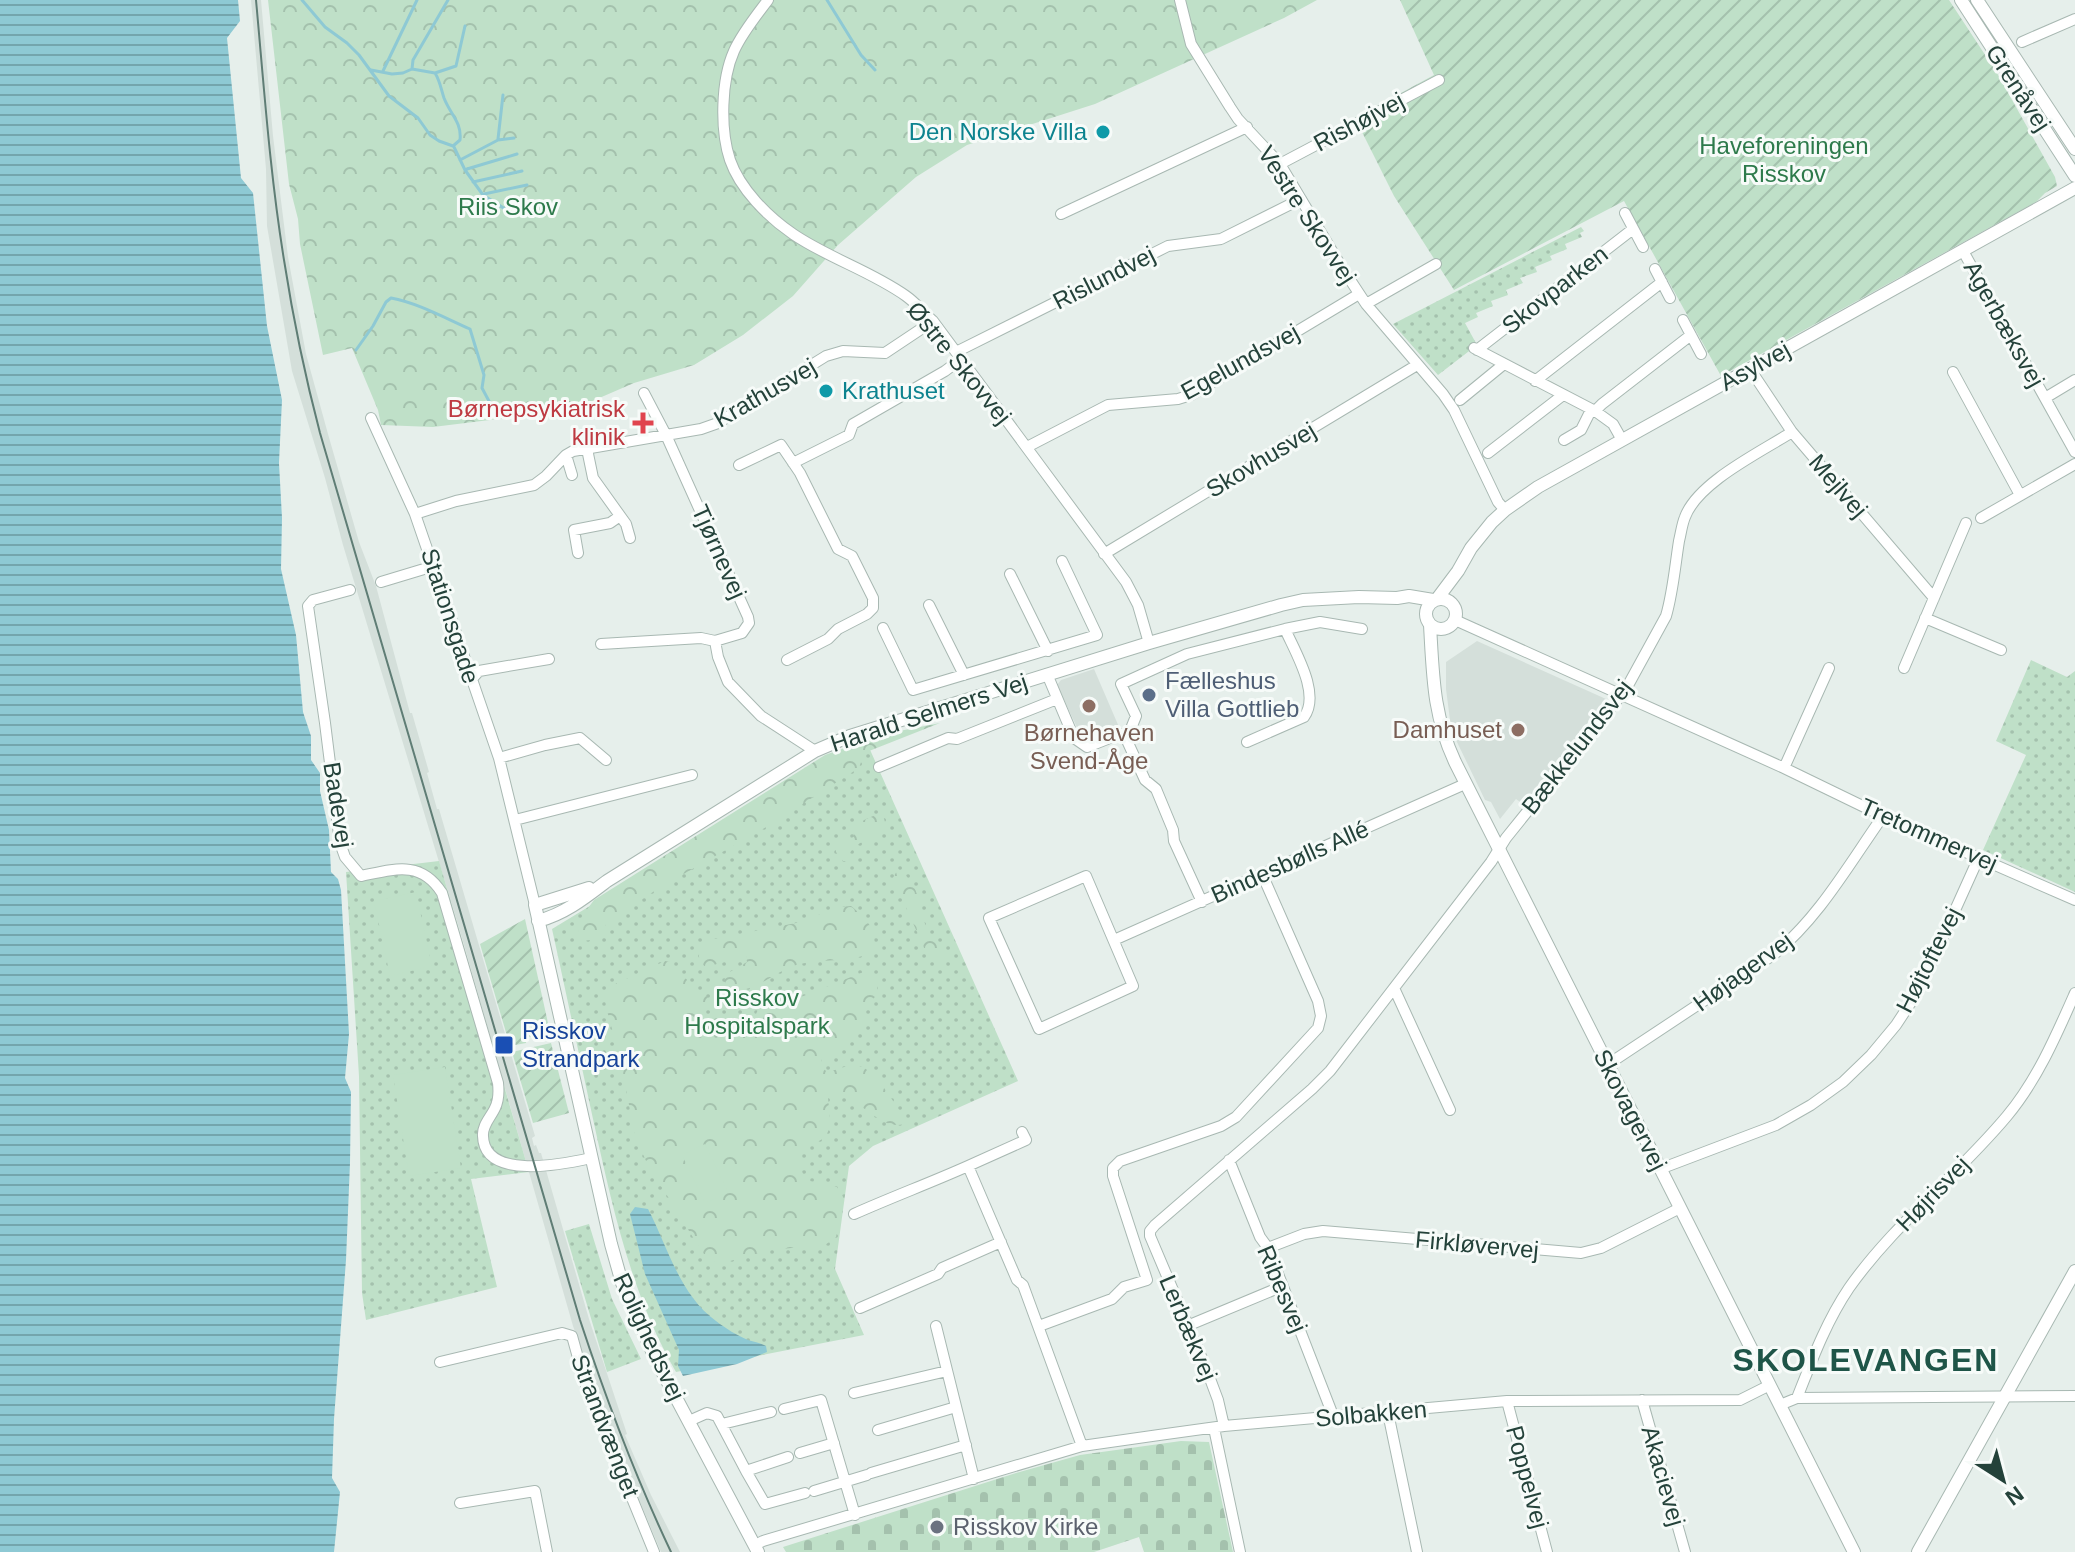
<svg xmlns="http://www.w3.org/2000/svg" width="2075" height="1552" font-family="Helvetica,sans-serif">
<defs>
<pattern id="grass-dots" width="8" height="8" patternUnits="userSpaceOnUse" patternTransform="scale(2)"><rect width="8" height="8" fill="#bfe0c8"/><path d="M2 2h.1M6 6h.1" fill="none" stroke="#a4c1ad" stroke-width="1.8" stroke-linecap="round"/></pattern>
<pattern id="forest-crowns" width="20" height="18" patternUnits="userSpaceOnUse" patternTransform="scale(2)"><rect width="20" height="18" fill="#bfe0c8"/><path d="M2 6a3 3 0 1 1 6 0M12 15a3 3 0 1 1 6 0" fill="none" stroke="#a4c1ad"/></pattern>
<pattern id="cemetery-stones" width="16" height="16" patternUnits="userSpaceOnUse" patternTransform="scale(2)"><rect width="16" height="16" fill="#bfe0c8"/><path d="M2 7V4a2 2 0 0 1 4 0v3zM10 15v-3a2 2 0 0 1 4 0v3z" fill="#a4c1ad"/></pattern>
<pattern id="garden-furrows" width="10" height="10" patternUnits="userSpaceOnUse" patternTransform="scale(2)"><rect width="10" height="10" fill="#bfe0c8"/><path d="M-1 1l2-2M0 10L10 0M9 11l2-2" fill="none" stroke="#a4c1ad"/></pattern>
<pattern id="water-rules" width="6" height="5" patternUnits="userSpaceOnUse" patternTransform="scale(2)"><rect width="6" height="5" fill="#8ec9d4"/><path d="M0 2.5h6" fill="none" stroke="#74a5ad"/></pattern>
</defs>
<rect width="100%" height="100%" fill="#e6efeb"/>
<path fill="#d4dfda" d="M251,0h10l12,136 15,121 18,97 22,80 31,108 17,44 34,127h2l17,59 -2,1 10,36h2l96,327 -3,2 2,8 2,-1 3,8h2l48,166 38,115 -2,1 26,60 29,57h-19l-49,-117 -39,-109 -111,-388 -119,-393 -18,-67 -33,-107 -25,-145 -1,-57z
M1477,641l129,58 -82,106 -8,-6 -16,20 -9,-17 -6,-2 -29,-60 -6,-20 -4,-31v-27z
M1094,669l25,58 -29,14 -9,-5 -24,-51 4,-5z"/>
<path fill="url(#grass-dots)" d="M1581,227l3,4 -4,2 2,4 -17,7 2,5 -17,7 2,4 -17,7 2,5 -17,6 3,5 -17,7 2,5 -17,6 2,5 -17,7 2,4 -13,6 12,22 -39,30 -45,-51z
M2031,660l36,17 8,-6v221l-92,-42 43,-95 -30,-14z
M867,743l151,338 -145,65 -24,20 -14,103 29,66 -188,37c-45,-78 -64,-166 -83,-253 -14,-64 -27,-127 -41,-190l270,-164z
M439,861l90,311 -58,7 26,108 -131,33 -4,-27 -3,-217 -13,-204z
M589,1224l23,75 29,60 -34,13 -42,-141z"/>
<path fill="url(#forest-crowns)" d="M268,0h1049l-33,18 -189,86 -128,41 -51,32 -78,68 -45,51 -50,39 -49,30 -60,18 -44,19 -68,14 -89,11 -52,-2 -3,-15 -26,-62 -29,7 -23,-111 -2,-25 -9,-35z
M940,723l-76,30 -5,15 -91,58 -109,62 -50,33 -16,19 -13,1 -4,-4 9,-25 9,-12 231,-145 59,-21z
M882,812l6,20c-17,7 -37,9 -41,29h-4l-7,-9v-8l18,-7 -1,-12z
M898,869c25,18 18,36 29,59 5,10 12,19 17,29l-7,5 -8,-3 -36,-81z
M851,906c15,12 29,26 21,47 -25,10 -51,5 -76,12 -23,8 -41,27 -65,26l-7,-10 4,-8 19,-11 -1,-6 -40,11c-12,-8 -7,-19 3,-27l87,-17 43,-16z
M665,961l6,1 26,29 11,6 2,7 -21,27v7l7,5c18,-2 45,-2 55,-18 5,-7 4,-12 9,-18l41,-10 60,-24h12l5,4 -1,18c-13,11 -13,28 -22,41 -8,10 -23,16 -33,23 -2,7 0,10 6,13 8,-2 23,-9 31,-6 17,4 36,39 46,53l-1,5c-20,7 -42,-21 -59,-28 -2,-1 -11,-1 -13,-1l-4,3c1,14 7,36 -9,43 -6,2 -13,2 -19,5l-3,12 8,22 32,7 6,10 -7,40 -11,8 -56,5 -46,13 -8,-1 -11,-8 -10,-15 -47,-76 -12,-26 -14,-75 -15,-55 -1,-12 6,-9z"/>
<path fill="url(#cemetery-stones)" d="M1181,1441l28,1 24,110h-89l-5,-15 -45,15h-308l-3,-5 233,-74 64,-18z"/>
<path fill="url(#garden-furrows)" d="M1400,0h549l48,73 58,104 2,9 -12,7 -9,9 -315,174 -97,-175 -170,89 -60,-94 -39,-78 79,-43z
M525,919l25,113 -24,6v5l-16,3 -30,-102z
M551,1043l18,70 -36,10 -21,-71z"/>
<path fill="#bfe0c8" d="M416,892l16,74 -42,10 -16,-75z
M445,1067l16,101 -52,8 -16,-101z
M705,1144l23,48 -23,11 -23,-48z"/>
<path fill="url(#water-rules)" d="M0,0h238l2,21 -13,17 14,140 12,15 14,133 15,74 -3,63 3,55 -1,51 15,66 7,77 8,24v24l9,13v18l9,39 2,42 7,7 3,11 8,144 -4,44 6,14 -1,71 -4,97 -12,159 -2,59 8,14 -6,60h-334z
M635,1207l13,2c20,38 31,85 68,112 9,7 22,15 32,19 7,2 12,3 18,6l1,6 -30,12 -54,12 -5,-10 1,-16 -34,-76 -15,-60z"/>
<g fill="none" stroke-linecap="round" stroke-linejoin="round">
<path stroke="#8ec9d4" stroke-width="3" d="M302,0l23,27 22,16 12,12 30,41 29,22 12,17 9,6 14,5 7,-6c2,-18 -10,-26 -16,-42 -3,-9 -4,-17 -9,-25
M827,0l34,55 14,15
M412,69l1,-9 35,-60
M371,70l21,4 11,-1 9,-4 23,4 21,-7 9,-40
M383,71l34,-71
M498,139l5,-44
M454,147l11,23 18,25 30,19 9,-13
M460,160l38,-20 16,-2
M467,169l50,-15
M473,182l49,-11
M484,194l43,-9
M356,350l17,-24 13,-24 5,-4c27,5 54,20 79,31l14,46 -2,13 8,15"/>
<defs>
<path id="minor" d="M768,0c-12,16 -26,33 -34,51 -13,29 -14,79 -4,109 10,29 38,57 63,74 35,24 78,37 113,62 10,7 18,17 27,25l193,261 12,23 11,38
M1180,0l11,44 39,63 8,12 42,45 61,102 25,38 77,90 11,16 44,92 7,8
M2022,42l53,-23
M1280,164l159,-84
M1625,213l18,34
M1061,214l186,-87
M1963,251l112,201
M1655,269l15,29
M1366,304l70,-40
M1683,320l18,34
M1474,348l121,63 18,13 9,16
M1477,350l156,-121
M956,352l212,-106 53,-7 80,-40
M1750,369l42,63 142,166
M1953,372l67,123
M1535,381l127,-99
M644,393l22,42 82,182 1,6 -7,10 -27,8 3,16 10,25 33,34 54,35
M2045,398l30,-18
M1460,400l44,-36
M1595,411l7,-7 89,-69
M371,418l44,96 84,244 36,147
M1564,440l17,-10 10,-20
M1027,447l81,-42 70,-6 13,-4 168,-101
M587,449l6,29 33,46 4,14
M1488,453l75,-58
M566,455l6,20
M793,463l56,-28 4,-11 92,-53 16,-12
M739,465l42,-20 19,28 38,76 14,7 21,42v10l-6,6 -29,15 -10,10 -41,21
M415,514l41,-13 78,-16 12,-9 20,-21 7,-4 128,-22 17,-6 108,-67 17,-5 42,2 48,-32
M1981,518l94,-54
M578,553l-4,-23 36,-7 10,-7
M1104,554l313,-189
M1010,574l38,77
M381,582l53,-16
M350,590l-37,10 -5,6 17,117 15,120 5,14 16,19c34,-7 60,-16 81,17l56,190c1,9 1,17 -3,25 -4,9 -13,17 -12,28 1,45 81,28 108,22
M929,605l35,70
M1925,618l76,32
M1455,620l329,148 99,48 192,84
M883,628l30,62 184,-55 -35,-74
M601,644l100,-6 14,3
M1904,668l62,-145
M1047,674l27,64 13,9 28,-11 9,-2 21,46 11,9 17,41 1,11 28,61
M471,680l8,-9 70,-12
M1124,734l6,-3 6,-15 -15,-32 66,-30 98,-25 35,-7 42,7
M1247,742l57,-25c17,-23 -9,-65 -19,-88
M499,758l46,-13 35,-7 26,22
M879,767l69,-29 9,1 100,-40
M1784,768l45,-100
M515,820l177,-45
M1086,876l47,110 -94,43 -50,-111z
M1114,940l351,-156
M1394,988l56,122
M1607,1065l166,-110c46,-37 76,-91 110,-139
M1022,1132l4,8 -58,26 49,114 6,5 59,161
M1229,1160l31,77 8,11 66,170
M1660,1169l116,-44 35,-20 32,-23 28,-27 25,-30 23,-35 60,-133
M854,1214c38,-17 76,-31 114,-48
M1268,1248l36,-14 19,-3 258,22 20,-5 79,-40
M860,1308l78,-34 4,-6 59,-26
M936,1326l38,153
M1039,1326l73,-27 12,-12 23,-7 -34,-104v-8l7,-7 101,-35 15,-9 82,-89 3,-12 -3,-15 -56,-127
M1187,1326l96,-40
M440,1362l122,-29 10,3 13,47 69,169
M854,1393l93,-22
M1797,1398c15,-38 29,-76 52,-110 45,-64 108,-112 158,-172 30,-36 49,-80 68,-123
M1642,1400l43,152
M1507,1401l40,151
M1780,1405l17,-7 278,-2
M784,1409l37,-9 34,115
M1388,1413l29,139
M689,1421l18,-8 10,3 29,55 42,-14
M722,1424l49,-12
M1224,1426l-6,-26 -12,-32 -56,-132v-5l5,-6 157,-136 18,-18 161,-209 15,-24 120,-149 40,-73c7,-24 9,-50 13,-75 2,-8 3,-17 6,-24 13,-35 76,-65 107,-85
M1214,1428l26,124
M878,1430l78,-23
M800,1453l34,-10
M746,1471l19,33 40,-11
M871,1473l95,-28
M814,1491l53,-16
M460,1503l75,-12 12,61
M755,1545l8,-4 319,-95 77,-11 65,-9 283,-25 233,-1 30,-15"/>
<path id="tertiary" d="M1961,0l114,176
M1977,0l98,149
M1426 614a15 15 0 1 1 30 0a15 15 0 1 1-30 0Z
M1437,599l21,-28 13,-23 21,-26 13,-12 33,-23 537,-299
M1430,625c3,51 3,90 25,137l399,790
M589,888l-54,17 76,339 11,39 34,77 102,192
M538,921c27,-7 48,-24 69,-40l208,-130 35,-15 299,-93 132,-38 22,-5 56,-3 38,1 12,-2 24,4
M1918,1552l157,-281"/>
</defs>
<use href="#minor" stroke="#a8b8b2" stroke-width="12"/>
<use href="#tertiary" stroke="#a8b8b2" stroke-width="14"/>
<use href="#minor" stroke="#fff" stroke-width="10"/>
<use href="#tertiary" stroke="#fff" stroke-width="12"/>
<path stroke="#5f7d75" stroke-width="2" d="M256,0c8,87 14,174 28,260 9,58 21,116 36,173l260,887c26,79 55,156 91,232"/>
</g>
<g fill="#0f9aa8" stroke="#f7fbf9" stroke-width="3">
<circle cx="1103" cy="132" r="8"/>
<circle cx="826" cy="391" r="8"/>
</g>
<path fill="#e0444e" stroke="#f7fbf9" stroke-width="3" d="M639 411h8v8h8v8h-8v8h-8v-8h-8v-8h8z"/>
<circle fill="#5c6f8a" stroke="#f7fbf9" stroke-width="3" cx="1149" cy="695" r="8"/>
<g fill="#8d6e63" stroke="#f7fbf9" stroke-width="3">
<circle cx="1089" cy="706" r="8"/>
<circle cx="1518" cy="730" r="8"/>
</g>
<rect fill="#1a4fb4" stroke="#f7fbf9" stroke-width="3" x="494" y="1035" width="20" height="20" rx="4"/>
<circle fill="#6b7280" stroke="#f7fbf9" stroke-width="3" cx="937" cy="1527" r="8"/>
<g text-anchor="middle" stroke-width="6" stroke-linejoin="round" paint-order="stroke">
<g font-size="24" fill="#24423a" stroke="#f7fbf9">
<text transform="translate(2018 88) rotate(57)" y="8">Grenåvej</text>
<text transform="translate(1359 122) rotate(-28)" y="8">Rishøjvej</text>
<text transform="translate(1307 215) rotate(57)" y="8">Vestre Skovvej</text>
<text transform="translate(1104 278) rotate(-27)" y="8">Rislundvej</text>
<text transform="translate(1555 290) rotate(-38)" y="8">Skovparken</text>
<text transform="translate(2004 324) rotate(61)" y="8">Agerbæksvej</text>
<text transform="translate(1240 362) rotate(-29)" y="8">Egelundsvej</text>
<text transform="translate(959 363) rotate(51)" y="8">Østre Skovvej</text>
<text transform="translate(1755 366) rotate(-29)" y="8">Asylvej</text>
<text transform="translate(765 393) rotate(-30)" y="8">Krathusvej</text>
<text transform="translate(1261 460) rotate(-31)" y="8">Skovhusvej</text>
<text transform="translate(1838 486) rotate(49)" y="8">Mejlvej</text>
<text transform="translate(719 552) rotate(66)" y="8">Tjørnevej</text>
<text transform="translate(450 616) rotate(72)" y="8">Stationsgade</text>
<text transform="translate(929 713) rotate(-18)" y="8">Harald Selmers Vej</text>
<text transform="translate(1577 747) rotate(-52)" y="8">Bækkelundsvej</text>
<text transform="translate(338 805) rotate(81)" y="8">Badevej</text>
<text transform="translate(1929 835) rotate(24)" y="8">Tretommervej</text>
<text transform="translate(1290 862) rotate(-24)" y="8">Bindesbølls Allé</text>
<text transform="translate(1929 960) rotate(-63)" y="8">Højtoftevej</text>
<text transform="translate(1743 972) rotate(-36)" y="8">Højagervej</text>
<text transform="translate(1630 1110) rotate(63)" y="8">Skovagervej</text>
<text transform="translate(1933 1194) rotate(-46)" y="8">Højrisvej</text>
<text transform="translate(1477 1245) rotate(5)" y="8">Firkløvervej</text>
<text transform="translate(1282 1289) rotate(67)" y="8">Ribesvej</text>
<text transform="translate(1188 1328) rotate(67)" y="8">Lerbækvej</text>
<text transform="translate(649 1337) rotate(65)" y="8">Rolighedsvej</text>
<text transform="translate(1371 1414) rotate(-5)" y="8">Solbakken</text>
<text transform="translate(605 1426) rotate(69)" y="8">Strandvænget</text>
<text transform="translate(1663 1476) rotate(74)" y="8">Akacievej</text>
<text transform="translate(1527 1477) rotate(75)" y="8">Poppelvej</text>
</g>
<g font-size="24" fill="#0d838f" stroke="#f7fbf9" text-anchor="end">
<text x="1087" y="140">Den Norske Villa</text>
<text x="842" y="399" text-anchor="start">Krathuset</text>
</g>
<g font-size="24" fill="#2d7a4b" stroke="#f7fbf9">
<text x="1784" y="154">Haveforeningen<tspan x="1784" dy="28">Risskov</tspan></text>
<text x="508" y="215">Riis Skov</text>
<text x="757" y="1006">Risskov<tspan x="757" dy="28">Hospitalspark</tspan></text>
</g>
<g font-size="24" fill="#be3a42" stroke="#f7fbf9" text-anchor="end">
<text x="625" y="417">Børnepsykiatrisk<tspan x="625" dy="28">klinik</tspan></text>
</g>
<g font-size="24" fill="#4e5e75" stroke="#f7fbf9" text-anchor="start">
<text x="1165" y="689">Fælleshus<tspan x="1165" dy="28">Villa Gottlieb</tspan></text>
</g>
<g font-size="24" fill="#785e54" stroke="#f7fbf9" text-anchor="end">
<text x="1502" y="738">Damhuset</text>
<text x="1089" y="741" text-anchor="middle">Børnehaven<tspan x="1089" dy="28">Svend-Åge</tspan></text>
</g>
<g font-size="24" fill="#164399" stroke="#f7fbf9" text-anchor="start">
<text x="522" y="1039">Risskov<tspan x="522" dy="28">Strandpark</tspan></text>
</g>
<g font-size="24" fill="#5b616d" stroke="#f7fbf9" text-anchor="start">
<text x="953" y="1535">Risskov Kirke</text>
</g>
<g font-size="32" font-weight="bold" letter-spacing="2" fill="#1f5548" stroke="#f7fbf9">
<text x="1866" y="1371">SKOLEVANGEN</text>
</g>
</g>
<g transform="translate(2003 1480) rotate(144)" stroke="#f7fbf9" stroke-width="6" paint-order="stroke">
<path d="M0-6L14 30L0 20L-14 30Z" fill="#24423a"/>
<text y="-12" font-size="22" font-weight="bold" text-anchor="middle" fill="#24423a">N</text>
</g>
</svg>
